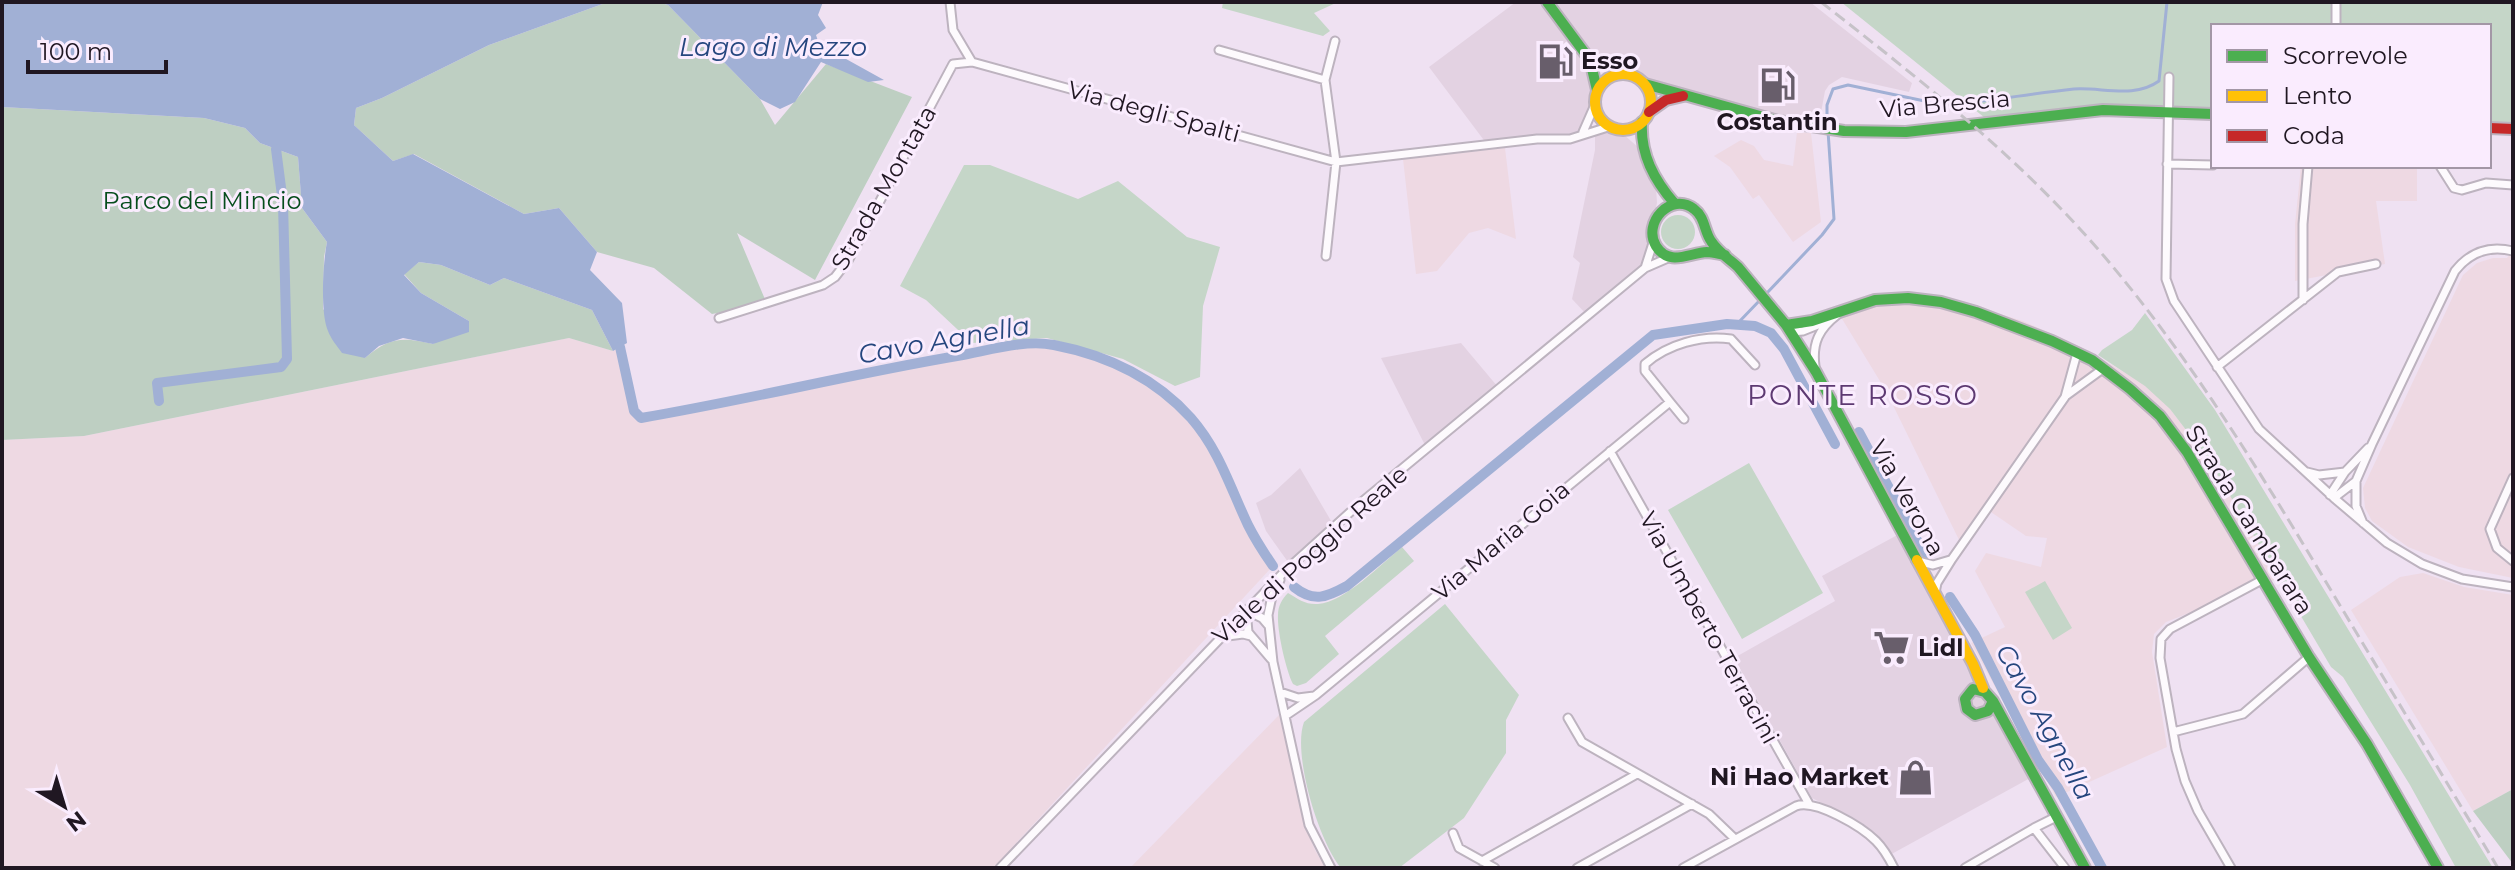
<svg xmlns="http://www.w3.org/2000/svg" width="2515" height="870" font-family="Montserrat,sans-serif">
<rect width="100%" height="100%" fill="#efe1f2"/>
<path fill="#e3d2e2" d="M1516,2h26l45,59 7,28 -2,17 -12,26 -11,5 -83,6 -57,-76z
M1551,2h259l102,81 -3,9 -67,-15 -13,8 -4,6 -6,32 -39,-5 -134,-36 -17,-11 -22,-4 -15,-9z
M1608,131l15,3 16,14 17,39 1,16 -15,65 -55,47 -15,-16 8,-36 -7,-6 22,-107v-17z
M1461,343l42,50 -74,60 -48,-95z
M1300,468l37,63 -44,38 -27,-38 -10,-28 15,-8z
M1901,533l131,244 -144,79 -6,-16 -17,-15 -53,-27 -78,-140 101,-57 -13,-25z"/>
<path fill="#eed9e3" d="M1797,132l14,1 10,89 -28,20 -34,-47 -6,4 -23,-32 -16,-11 27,-16 13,6 10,14 29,6z
M1505,148l11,91 -28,-11 -19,5 -32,38 -21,3 -13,-115z
M2301,166h116v35h-41l9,63 -90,17v-57z
M2513,251v327l-54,-11 -51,-20 -36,-26 -7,-13 -2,-20 100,-213 14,-12 16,-5h14z
M1909,294l38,4 76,23 66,30 56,34 25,24 39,51 70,118 -113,44 -12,12 -2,18 15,95 -111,50 -85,-154 34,-16 -30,-56 11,-18 55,14 6,-29 -21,-2 -38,-26 -26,36 -76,-155 -50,-82z
M569,338l44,13 7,-4 14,64 7,7 45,-7 214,-45 114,-20 37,-2 65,19 30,17 22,16 40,44 14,23 26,63 25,40 -280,302h-991v-428l82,-4z
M2423,573l41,14 49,8v194l-40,22 -122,-201 49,-33z
M1279,715l25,105 10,28 11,20h-195z"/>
<path fill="#c5d6c8" d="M1223,2h115l-24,11 16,18 -7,5 -101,-28z
M1841,2h672v127l-24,-1v-102h-276v89l-85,-4 -138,11z
M964,165h26l88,34 40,-18 69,56 33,10 -17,59 -3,71 -25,9 -52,-27 -76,-21 -75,5 -46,-43 -26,-14z
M1661 232a17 17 0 1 1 34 0a17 17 0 1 1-34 0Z
M2145,313l70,97 278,458h-37l-46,-83 -67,-108 -12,-10 -122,-207 -39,-51 -25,-23 -47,-31 4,-5 30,-20z
M1749,463l74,130 -81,46 -74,-129z
M1402,547l12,14 -89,75 14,18 -33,29 -9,3 -4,-2c-7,-14 -16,-53 -15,-69 0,-9 4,-16 10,-22 10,6 18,12 30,11 27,-2 63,-40 84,-57z
M2045,581l27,47 -19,12 -28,-48z
M1445,604l74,91 -13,25v33l-42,65 -65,50h-58c-22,-26 -49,-114 -37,-146z"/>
<path fill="#becfc2" d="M608,2h50l10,3 92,94 15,26 51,-61 86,33 -97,183 -78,-47 30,71 -55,10 -58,-46 -57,-16 -38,-44 -35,6 -110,-60 -21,7 -39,-36 2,-17 26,-10 107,-53z
M2,107l202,11 41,10 15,15 38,14 4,51 25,34 -3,15 -1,52 42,49c25,-21 37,-21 68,-14l36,-23 -48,-28 -17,-19 15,-12 22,3 49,20 14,-7 88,32 21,41 -44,-13 -485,98 -82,4z
M2513,789v75l-40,-53z"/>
<path fill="#a1b0d5" d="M2,2h606l-119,43 -107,53 -26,10 -2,17 39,36 20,-7 111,60 35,-6 38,44 -7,18 32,33 5,40 -14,8 -21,-41 -88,-32 -14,7 -49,-20 -22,-3 -15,13 17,18 48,28v11l-36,12 -30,-6 -24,8 -14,12 -23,-5c-5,-7 -11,-14 -14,-22 -8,-18 -5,-69 -1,-89l-25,-34 -4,-51 -38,-14 -15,-15 -41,-10 -202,-11z
M658,2h165l-5,13 8,13 -10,7 3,9 65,36 -16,2 -47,-20 -26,40 -15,7 -20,-10 -92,-94z"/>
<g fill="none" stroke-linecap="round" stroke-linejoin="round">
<path stroke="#a1b0d5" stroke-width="3" d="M1962,104c37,-5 75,-11 112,-15 28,-2 60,10 85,-8l8,-79
M1827,124v-19l6,-16 15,-4 91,19
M1766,294l56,-59 12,-16 -6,-88
M1737,324l24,-25"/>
<path stroke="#a1b0d5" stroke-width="10" d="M620,347l14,64 7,7c106,-18 210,-44 316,-62 30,-5 67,-17 97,-11 52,10 101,33 137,73 28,32 39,69 57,107 7,14 16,28 25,41
M159,401l-2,-18 124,-16 6,-8 -4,-156 -7,-54
M1859,432l67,125
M1294,587c20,16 33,10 53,-1l306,-251 74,-11 28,2 16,7 13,16 51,95
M1950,597l25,38 63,125 20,28 44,80"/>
<defs>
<path id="street" d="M2336,2v24
M1219,50l106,30
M972,62l364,100 201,-23h33l38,-12
M2169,77l-3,202 8,22 85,128 75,69 53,45 35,21 40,15 51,8
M1583,132l11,-25
M2167,164l46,1
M2440,166l14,22 8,2 24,-7 27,2
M1326,256l10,-94 -11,-82 10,-39
M1645,268l8,-25
M2303,300v-76l5,-58
M719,318l104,-33 12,-8 14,-18 104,-195 19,-2 -19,-32 -3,-28
M1791,332l12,-1 20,-8
M1815,366c-3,-23 4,-37 22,-51
M2217,367l121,-95 38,-8
M2067,395l37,-27
M1670,402l-25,-31v-7c23,-20 56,-29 86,-25l24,26
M1610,451l199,353
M2307,472l12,3 26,-3 23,-24
M2513,478l-23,51 7,19 16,13
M2330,495l15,-23
M2334,498l22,-17
M2363,523l-7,-17v-25l16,-37 83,-173c15,-19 34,-26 58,-20
M1918,561l15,4 17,-5
M1280,580l-8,16 -4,19 5,47 36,163 22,43
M1935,593l2,-10 15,-24 113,-162 12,-44
M1246,610l2,22 23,27
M1246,610l16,8 6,7
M1220,637l23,-3 8,2
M1280,692l18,6 16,-2
M1285,716l31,-21 354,-293 14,17
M1568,718l14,24 127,72 26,25
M2173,732l70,-18 66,-57
M2034,828l22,-11
M1453,833l6,15 36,20
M1482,861l155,-87
M1000,868l285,-297 72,-65 288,-238 23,-10
M1577,868l115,-64
M1683,868l113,-62c20,-7 66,21 80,35 8,8 13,17 18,27
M1965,868l69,-40 31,40
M2231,868l-33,-57 -13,-30 -9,-32 -16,-91 1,-19 9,-10 92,-49"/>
<path id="fast" d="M1547,2l43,58 7,30
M1645,84l133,37 66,10 62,1 197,-22 110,4
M1642,122c-2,32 12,58 33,82
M1725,255c-6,-1 -12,-3 -18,-3 -18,1 -38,15 -51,-6 -14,-23 15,-55 38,-37 11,8 10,22 17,32 7,11 18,18 27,26l48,58 30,47 101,188
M1786,325l26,-4 63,-21 33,-2 33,4 35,10 76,29 40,19 38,29 30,27 27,36 122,205 58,87 71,124
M1992,703l-4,8 -13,4 -8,-6 -2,-10 8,-10 12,3 8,9 92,167"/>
<path id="slow" d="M1595 102a28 28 0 1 1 56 0a28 28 0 1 1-56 0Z
M1917,560l56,104 10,24"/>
<path id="jam" d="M1649,112l17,-12 17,-4
M2489,128l24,1"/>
</defs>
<use href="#street" stroke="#bdb3bf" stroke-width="11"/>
<use href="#fast" stroke="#bdb3bf" stroke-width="14"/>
<use href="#slow" stroke="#bdb3bf" stroke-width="14"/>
<use href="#jam" stroke="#bdb3bf" stroke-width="14"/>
<use href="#street" stroke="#fdfafd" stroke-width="7"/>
<use href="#fast" stroke="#4caf50" stroke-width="10"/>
<use href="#slow" stroke="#ffc107" stroke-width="10"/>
<use href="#jam" stroke="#c62828" stroke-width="10"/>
<path stroke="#c6c2c8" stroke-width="3" stroke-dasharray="12 6" stroke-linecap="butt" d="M1821,2c97,76 194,152 276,246 88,102 157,214 226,329 58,97 117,194 175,291"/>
</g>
<defs>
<symbol id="fuel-bare" viewBox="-9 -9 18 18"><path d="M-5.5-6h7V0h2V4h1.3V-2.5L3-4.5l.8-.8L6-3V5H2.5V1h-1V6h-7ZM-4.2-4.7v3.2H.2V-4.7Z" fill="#685e6b" stroke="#faecfe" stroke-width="2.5" paint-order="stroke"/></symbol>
<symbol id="supermarket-bare" viewBox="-9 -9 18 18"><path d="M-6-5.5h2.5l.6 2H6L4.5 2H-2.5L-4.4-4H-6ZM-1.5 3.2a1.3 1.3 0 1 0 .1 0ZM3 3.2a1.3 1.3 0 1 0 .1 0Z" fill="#685e6b" stroke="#faecfe" stroke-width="2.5" paint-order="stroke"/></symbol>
<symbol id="shop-bare" viewBox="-9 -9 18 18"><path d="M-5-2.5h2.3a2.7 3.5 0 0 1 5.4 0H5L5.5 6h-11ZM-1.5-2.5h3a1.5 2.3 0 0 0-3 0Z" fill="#685e6b" stroke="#faecfe" stroke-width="2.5" paint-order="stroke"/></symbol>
</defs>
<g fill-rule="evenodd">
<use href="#fuel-bare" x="1530" y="36" width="51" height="51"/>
<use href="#fuel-bare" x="1752" y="60" width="51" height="51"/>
<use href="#supermarket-bare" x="1866" y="622" width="51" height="51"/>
<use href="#shop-bare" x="1890" y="752" width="51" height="51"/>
</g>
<g text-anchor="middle" stroke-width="6" stroke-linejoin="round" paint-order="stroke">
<g font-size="24" font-weight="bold" fill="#201722" stroke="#faecfe" text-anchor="start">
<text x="1581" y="69">Esso</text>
<text x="1777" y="130" text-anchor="middle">Costantin</text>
<text x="1918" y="656">Lidl</text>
<text x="1889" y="785" text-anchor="end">Ni Hao Market</text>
</g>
<g font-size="24" fill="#201722" stroke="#faecfe">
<text transform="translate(1945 104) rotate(-5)" y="8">Via Brescia</text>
<text transform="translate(1154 112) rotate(15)" y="8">Via degli Spalti</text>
<text transform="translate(884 188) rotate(-60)" y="8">Strada Montata</text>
<text transform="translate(1907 498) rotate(61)" y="8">Via Verona</text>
<text transform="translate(2249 520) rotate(58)" y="8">Strada Gambarara</text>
<text transform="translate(1501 541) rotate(-40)" y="8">Via Maria Goia</text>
<text transform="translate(1310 555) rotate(-42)" y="8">Viale di Poggio Reale</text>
<text transform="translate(1709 628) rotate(61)" y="8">Via Umberto Terracini</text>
</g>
<g font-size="24" fill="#064d1c" stroke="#faecfe">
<text x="202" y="209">Parco del Mincio</text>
</g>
<g font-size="26" font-style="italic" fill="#25467e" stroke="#faecfe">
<text x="773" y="56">Lago di Mezzo</text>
<text transform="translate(944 340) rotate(-10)" y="9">Cavo Agnella</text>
<text transform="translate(2045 722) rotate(61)" y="9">Cavo Agnella</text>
</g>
<g font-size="28" letter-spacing="2" fill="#5d3972" stroke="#faecfe">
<text x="1863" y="405">PONTE ROSSO</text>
</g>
</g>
<rect width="2515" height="870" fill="none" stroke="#201722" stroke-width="8"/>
<rect x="2211" y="24" width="280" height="144" fill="#faecfe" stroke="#a397a6" stroke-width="2"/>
<rect x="2227" y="50" width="40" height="12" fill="#4caf50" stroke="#a397a6" stroke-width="2"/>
<text x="2283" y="64" font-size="24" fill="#201722">Scorrevole</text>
<rect x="2227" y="90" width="40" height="12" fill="#ffc107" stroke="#a397a6" stroke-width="2"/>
<text x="2283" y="104" font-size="24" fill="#201722">Lento</text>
<rect x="2227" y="130" width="40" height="12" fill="#c62828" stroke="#a397a6" stroke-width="2"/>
<text x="2283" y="144" font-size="24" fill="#201722">Coda</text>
<g transform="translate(64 806) rotate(142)" stroke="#faecfe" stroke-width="6" paint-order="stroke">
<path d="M0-6L14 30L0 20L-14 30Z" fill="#201722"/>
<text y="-12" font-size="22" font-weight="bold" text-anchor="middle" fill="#201722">N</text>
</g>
<path d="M28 60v12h138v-12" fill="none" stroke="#201722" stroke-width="4"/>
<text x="40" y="60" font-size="24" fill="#201722" stroke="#faecfe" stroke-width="6" paint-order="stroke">100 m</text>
</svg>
